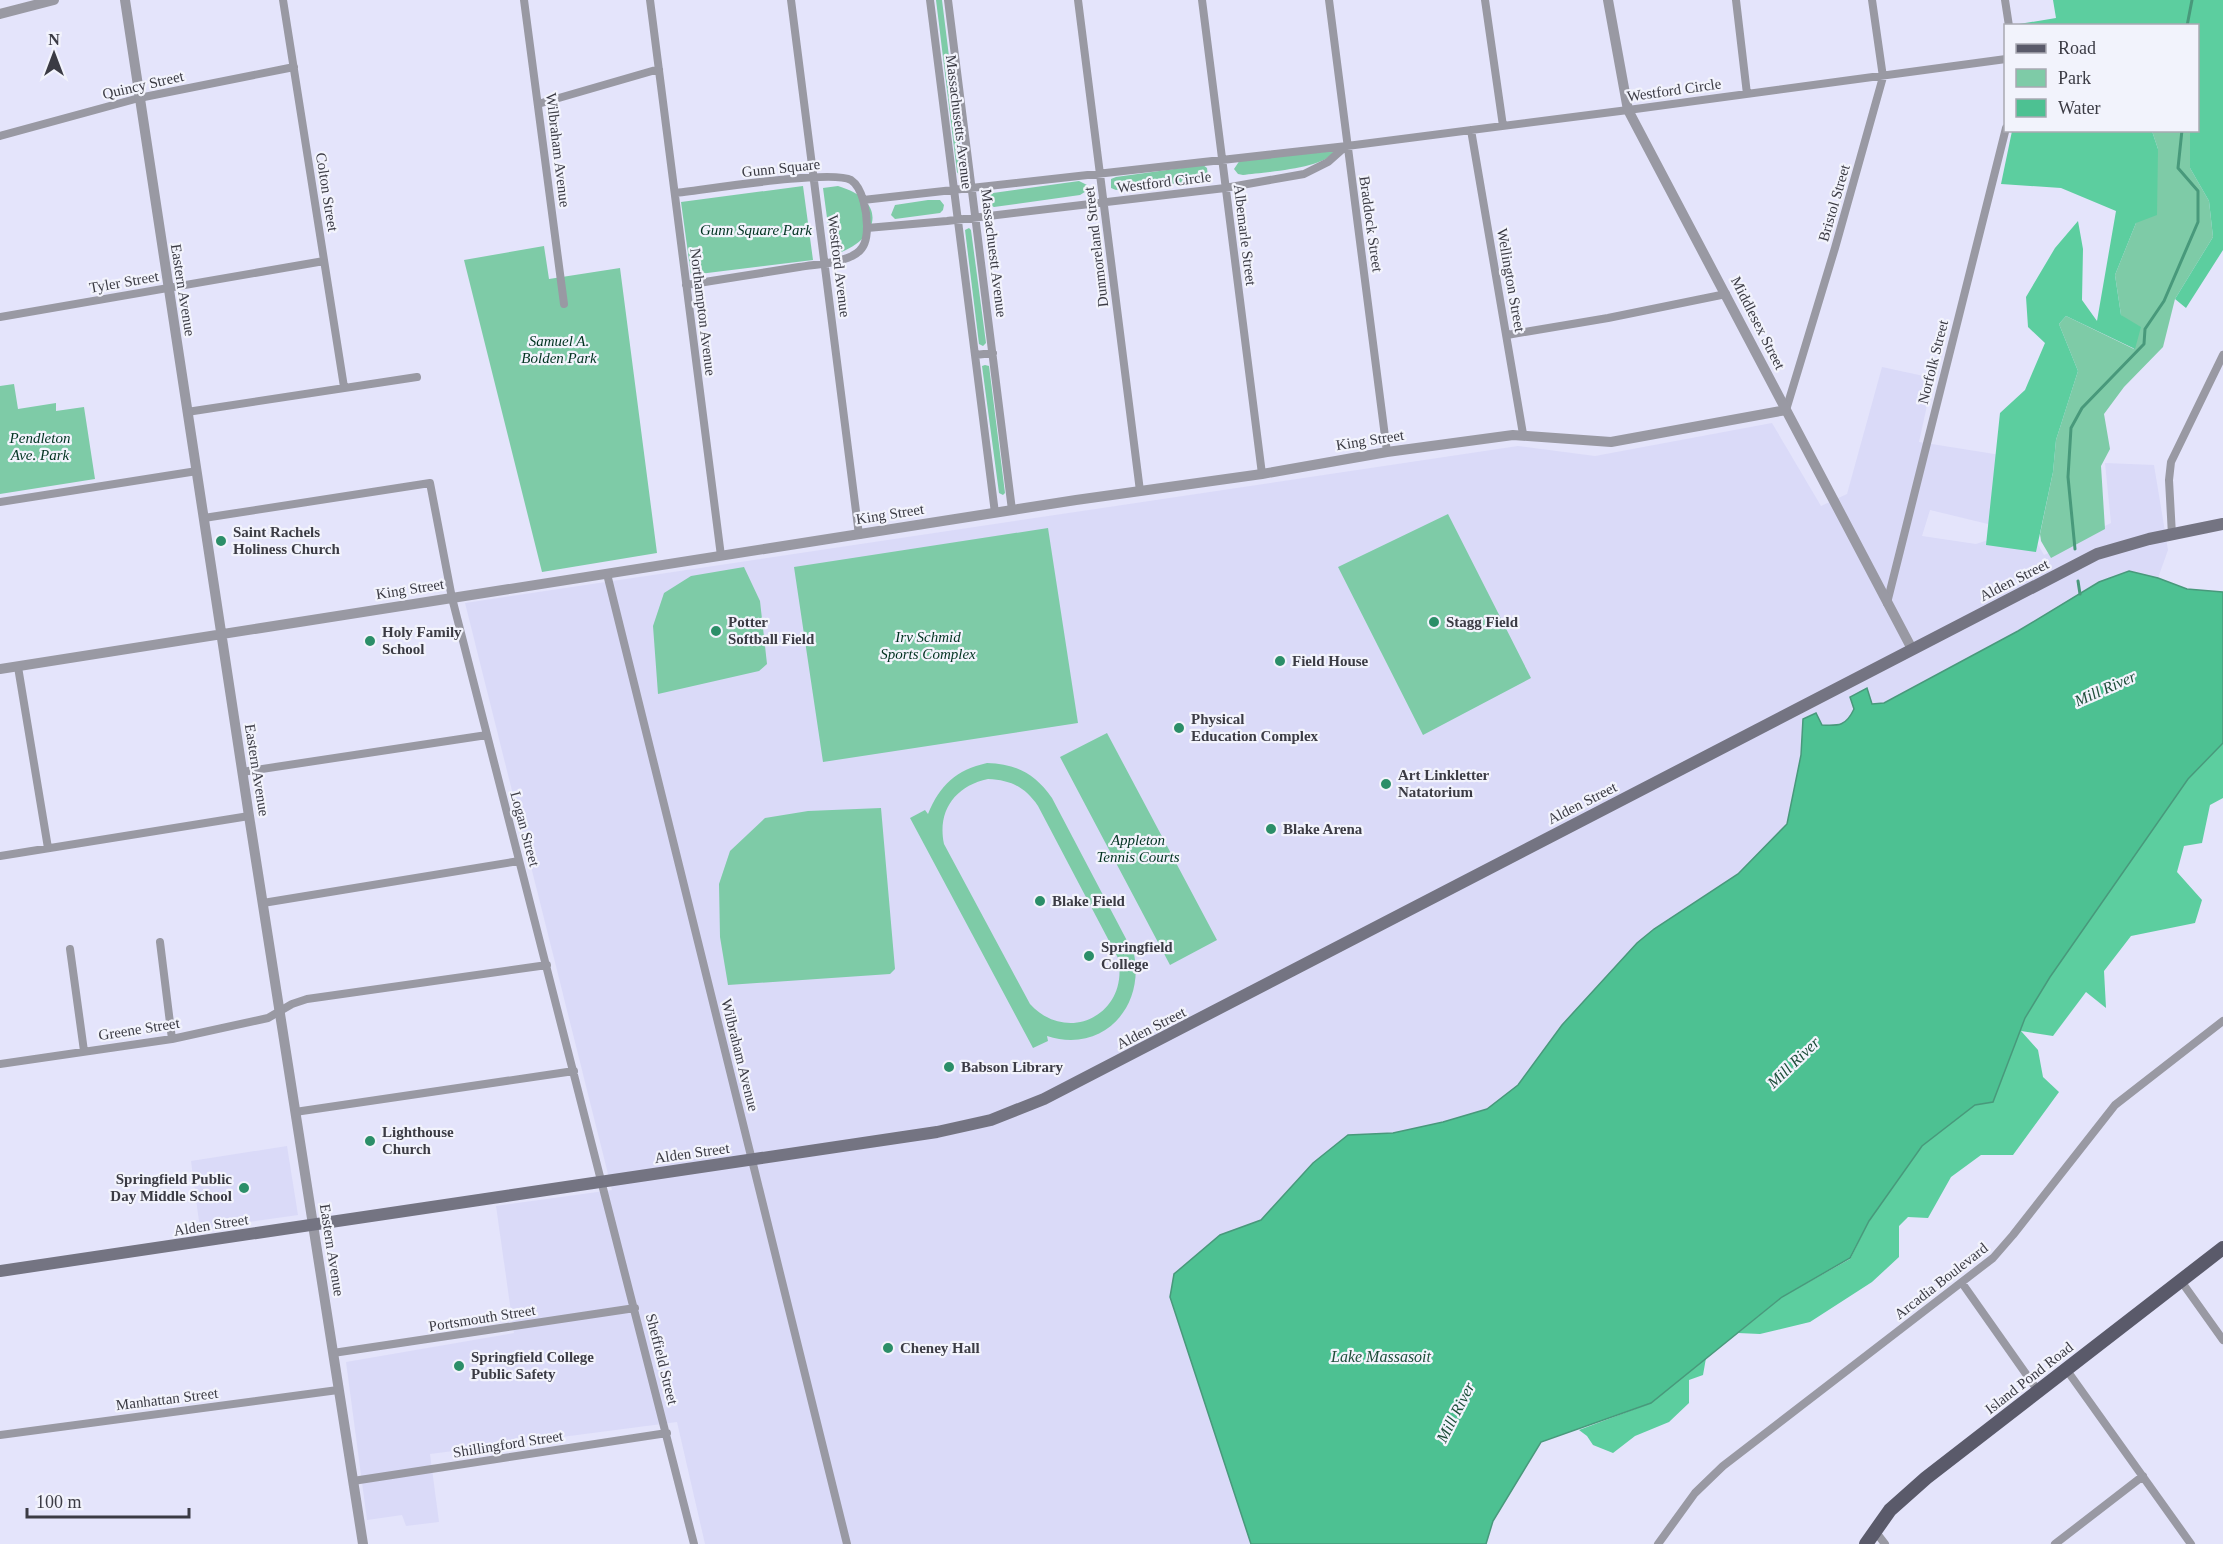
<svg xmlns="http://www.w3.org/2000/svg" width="2223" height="1544" font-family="Georgia,serif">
<rect width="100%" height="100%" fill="#e4e4fb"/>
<path fill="#dadaf8" d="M1882,367l51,11 -14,64 88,14 -15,69 -62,-15 -8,26 54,8 52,-17 16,28 67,-32 -6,-60 49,2 14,85 -10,28 -29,-7 -30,11 -81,49 -134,72 -12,1 -6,-16 -16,9 4,12 -5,11 -12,6 -15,-1 -19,-6 -2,36 -14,69 -49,50 -84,55 -17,14 -75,82 -44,60 -31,24 -44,13 -50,11 -45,2 -35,28 -52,57 -41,15 -46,39 -4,23 81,247h-546l-28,-122 -247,32 9,68 -33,4 -4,-11 -35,5 -21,-158 168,-29 -18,-127 116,-16 -147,-587 1053,-157 77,10 177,-33 49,83 26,-12z
M287,1146l11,69 -98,14 -9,-68z"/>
<path fill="#7ecba7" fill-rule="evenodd" d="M936,0h6l22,177 -3,1 -4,-6z
M2152,131h38v37l19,33 4,36 -38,62 -12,48 -39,40 -20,27 6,35 -9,17 4,63 -54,29 -10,-17 -1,-7 13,-62 3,-32 22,-69 -19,-47 7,-8 68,33 -13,-34 -6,-40 21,-52 22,-74z
M1334,151c-8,18 -71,21 -91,24l-5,-1 -4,-5 6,-9z
M1203,165l4,3 1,9 -3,3 -89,10 -5,-2v-9l5,-2z
M1079,181l8,4 1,5 -8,5 -86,12 -6,-3 -3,-5 2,-4 6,-2z
M803,186l10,74 -122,15 -10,-73z
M838,186c54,16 39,57 -6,69l-9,-67z
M928,200h12l4,5 -1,5 -3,3 -45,6 -4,-4 4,-10z
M969,228l2,2 15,113 -3,3 -4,-2 -14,-114z
M544,246l5,33 71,-11 37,285 -115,19 -78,-312z
M985,365l4,1 16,127 -2,2 -4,-2 -17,-127z
M14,384l4,25 38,-6v8l28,-4 11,72 -95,15v-108z
M1448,514l83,164 -108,57 -85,-168z
M1048,528l30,195 -255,39 -29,-195z
M744,567l16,34 7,63 -8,7 -101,23 -5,-68 11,-33 27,-17z
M1107,733l110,207 -47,25 -110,-208z
M987,763c30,1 48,11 65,35l82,156c11,54 -32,100 -87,82l1,5 -15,7 -123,-230 15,-8 3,4c12,-29 28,-44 59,-51zM988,779c23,1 37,8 50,27l80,152c12,55 -49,88 -88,46l-86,-160c-7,-33 11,-58 44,-65z
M881,808l14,161 -5,5 -162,11 -8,-48 -1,-53 11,-33 35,-33 43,-7z"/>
<path fill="#5cce9f" d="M2053,0h170v250l-37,58 -11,-9 38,-62 -4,-36 -19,-33v-37l8,-1v-104l-179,-1v-1l37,-6z
M2012,131h140l6,18 -1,66 -21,8 -21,52 6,40 20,12 -6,22 -69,-33 -7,8 19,47 -22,69 -3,32 -17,80 -50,-7 14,-132 25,-23 20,-47 -17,-16 -2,-30 29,-49 23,-27 5,28 -1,51 15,21 19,-110 -55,-23 -60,-4z
M2223,743v55l-13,7 -8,38 -18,3 -7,26 25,28 -7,23 -64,13 -27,35 2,37 -20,-16 -33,44 -32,-5 17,19 5,27 16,15 -46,63h-32l-30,22 -23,41 -20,-1 -9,9v31l-27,25 -62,40 -50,12 -22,-1 44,-36 68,-38 19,-38 53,-75 53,-41 18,-3 32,-84 25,-41 138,-198z
M1706,1358l-3,17 -14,5v23l-20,19 -34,14 -22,17 -20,-8 -6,-9 -8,-6 72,-27z"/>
<path fill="#4dc192" stroke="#48997b" stroke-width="1.5" d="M2129,571l29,7 29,11 36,3v151l-35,36 -138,198 -25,41 -32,84 -18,3 -53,41 -53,75 -19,37 -68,39 -131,106 -110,39 -48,79 -7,23h-235l-81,-247 4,-23 46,-39 41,-15 52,-57 35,-28 45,-2 50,-11 44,-13 31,-24 44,-60 75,-82 17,-14 84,-55 49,-50 14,-69 2,-36 13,-6 6,12c17,1 24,1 32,-16l-4,-12 17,-9 5,16 12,-1 134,-72 81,-49z"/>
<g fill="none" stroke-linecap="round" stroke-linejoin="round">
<path stroke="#48997b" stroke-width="3" d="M2187,26l5,-26
M2075,549l-7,-72 3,-49 11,-20 62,-64 1,-15 19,-28 34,-79v-31l-20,-23 4,-38
M2078,581l2,13"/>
<path stroke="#9999a3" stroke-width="8" d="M283,0l61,387
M524,0l40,304
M650,0l71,556
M791,0l68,535
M930,0l65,513
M948,0l64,510
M1078,0l62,491
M1202,0l60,474
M1329,0l58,452
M1485,0l18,126
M1736,0l11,94
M2005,0l4,26
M538,104l121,-35
M1471,130l52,304
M0,136l139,-38 155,-31
M675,193c29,-3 157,-24 176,-13 12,8 16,33 16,46 0,13 -2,24 -15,30 -16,8 -36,8 -53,11 -38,6 -75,12 -113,18
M863,200l484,-54 281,-36 378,-51
M867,228l80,-7 278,-33 79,-14 24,-12 18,-16
M0,317l324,-56
M1507,335l101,-17 118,-24
M975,355l18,-2
M1786,410l49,-162 48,-171 -11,-77
M187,412l230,-35
M0,502l197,-31
M204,518l226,-35 22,115 242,946
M2172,535l-3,-55 2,-18 52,-107
M607,574l240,970
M1887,603l119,-475
M18,667l30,181
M242,772l245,-37
M0,856l249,-40
M263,903l256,-42
M160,942l12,97
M70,949l14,102
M0,1064l172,-25 96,-21 24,-14 15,-5 240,-34
M295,1112l279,-41
M2181,1281l42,59
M1962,1283l76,108
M333,1353l302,-45
M2066,1369l125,175
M0,1435l338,-45
M353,1481l314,-48
M1875,1531l10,13
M1658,1544l37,-51 28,-27 270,-208 20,-23 102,-130 108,-84
M2055,1544l88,-68"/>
<path stroke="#9999a3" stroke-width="10" d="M125,0l124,816 114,728
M1608,0l20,110 284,539
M0,14l54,-14
M0,669l1076,-169 186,-26 125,-22 126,-17 98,7 175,-32"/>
<path stroke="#747482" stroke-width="12" d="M0,1271l937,-139 54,-12 53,-21 1053,-545 52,-15 74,-15"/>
<path stroke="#5a5a6a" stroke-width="14" d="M1866,1544l24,-34 36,-32 297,-230"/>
</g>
<g fill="#2b8e68" stroke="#f2f3fc" stroke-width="2">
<circle cx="221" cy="541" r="6"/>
<circle cx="1434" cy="622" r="6"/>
<circle cx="716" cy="631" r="6"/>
<circle cx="370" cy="641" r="6"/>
<circle cx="1280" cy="661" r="6"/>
<circle cx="1179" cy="728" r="6"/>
<circle cx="1386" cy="784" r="6"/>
<circle cx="1271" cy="829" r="6"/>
<circle cx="1040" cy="901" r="6"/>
<circle cx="1089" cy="956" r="6"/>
<circle cx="949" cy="1067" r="6"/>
<circle cx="370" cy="1141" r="6"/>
<circle cx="244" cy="1188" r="6"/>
<circle cx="888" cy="1348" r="6"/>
<circle cx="459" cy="1366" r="6"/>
</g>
<g text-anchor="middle" stroke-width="4.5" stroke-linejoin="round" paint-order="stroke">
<g font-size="15" fill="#3b3b44" stroke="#f2f3fc">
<text transform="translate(143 85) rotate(-13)" y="5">Quincy Street</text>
<text transform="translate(1674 90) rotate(-8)" y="5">Westford Circle</text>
<text transform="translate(959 122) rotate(83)" y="5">Massachusetts Avenue</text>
<text transform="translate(558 150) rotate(83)" y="5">Wilbraham Avenue</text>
<text transform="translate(781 168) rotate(-6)" y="5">Gunn Square</text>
<text transform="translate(1164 182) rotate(-7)" y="5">Westford Circle</text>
<text transform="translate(327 192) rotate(81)" y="5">Colton Street</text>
<text transform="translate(1834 203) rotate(-74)" y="5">Bristol Street</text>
<text transform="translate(1371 224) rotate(82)" y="5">Braddock Street</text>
<text transform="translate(1245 235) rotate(83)" y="5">Albemarle Street</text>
<text transform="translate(1096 247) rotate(-97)" y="5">Dunmoreland Street</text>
<text transform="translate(994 253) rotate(83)" y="5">Massachuestt Avenue</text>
<text transform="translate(839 266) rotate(83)" y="5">Westford Avenue</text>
<text transform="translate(1511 280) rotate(80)" y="5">Wellington Street</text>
<text transform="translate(124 282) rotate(-10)" y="5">Tyler Street</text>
<text transform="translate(183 290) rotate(81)" y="5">Eastern Avenue</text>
<text transform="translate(703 312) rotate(83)" y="5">Northampton Avenue</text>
<text transform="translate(1758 323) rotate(63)" y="5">Middlesex Street</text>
<text transform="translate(1933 362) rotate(-76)" y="5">Norfolk Street</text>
<text transform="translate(1370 440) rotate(-9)" y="5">King Street</text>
<text transform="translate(890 514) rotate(-9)" y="5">King Street</text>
<text transform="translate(2014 580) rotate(-27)" y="5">Alden Street</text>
<text transform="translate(410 589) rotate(-9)" y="5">King Street</text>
<text transform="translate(257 770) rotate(81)" y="5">Eastern Avenue</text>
<text transform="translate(1582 803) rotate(-27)" y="5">Alden Street</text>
<text transform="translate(525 829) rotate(75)" y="5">Logan Street</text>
<text transform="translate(1151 1028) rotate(-27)" y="5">Alden Street</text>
<text transform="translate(139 1029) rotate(-9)" y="5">Greene Street</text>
<text transform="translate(740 1055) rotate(76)" y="5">Wilbraham Avenue</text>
<text transform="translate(692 1153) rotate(-8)" y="5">Alden Street</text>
<text transform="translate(211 1225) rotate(-9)" y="5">Alden Street</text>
<text transform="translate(332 1250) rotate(81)" y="5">Eastern Avenue</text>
<text transform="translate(1941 1281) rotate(-38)" y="5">Arcadia Boulevard</text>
<text transform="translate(482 1318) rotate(-9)" y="5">Portsmouth Street</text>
<text transform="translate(662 1359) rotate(76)" y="5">Sheffield Street</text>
<text transform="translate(2029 1378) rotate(-38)" y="5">Island Pond Road</text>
<text transform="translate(167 1399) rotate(-7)" y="5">Manhattan Street</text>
<text transform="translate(508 1444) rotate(-9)" y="5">Shillingford Street</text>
</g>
<g font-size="15" font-style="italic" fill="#003220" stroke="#f2f3fc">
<text x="756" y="235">Gunn Square Park</text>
<text x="559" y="346">Samuel A.<tspan x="559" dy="17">Bolden Park</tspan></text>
<text x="40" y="443">Pendleton<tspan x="40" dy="17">Ave. Park</tspan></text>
<text x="928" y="642">Irv Schmid<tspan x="928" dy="17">Sports Complex</tspan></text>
<text x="1138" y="845">Appleton<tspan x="1138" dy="17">Tennis Courts</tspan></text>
</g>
<g font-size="15" font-weight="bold" fill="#3b3b44" stroke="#f2f3fc" text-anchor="start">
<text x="233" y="537">Saint Rachels<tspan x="233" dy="17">Holiness Church</tspan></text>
<text x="728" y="627">Potter<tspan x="728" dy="17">Softball Field</tspan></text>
<text x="1446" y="627">Stagg Field</text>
<text x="382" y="637">Holy Family<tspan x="382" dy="17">School</tspan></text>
<text x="1292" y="666">Field House</text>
<text x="1191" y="724">Physical<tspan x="1191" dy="17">Education Complex</tspan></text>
<text x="1398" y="780">Art Linkletter<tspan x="1398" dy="17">Natatorium</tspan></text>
<text x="1283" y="834">Blake Arena</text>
<text x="1052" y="906">Blake Field</text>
<text x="1101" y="952">Springfield<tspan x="1101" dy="17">College</tspan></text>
<text x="961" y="1072">Babson Library</text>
<text x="382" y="1137">Lighthouse<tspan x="382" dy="17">Church</tspan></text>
<text x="232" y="1184" text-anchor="end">Springfield Public<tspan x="232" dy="17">Day Middle School</tspan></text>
<text x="900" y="1353">Cheney Hall</text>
<text x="471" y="1362">Springfield College<tspan x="471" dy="17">Public Safety</tspan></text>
</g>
<g font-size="16" font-style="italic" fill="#1e4e3a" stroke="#f2f3fc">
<text transform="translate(2105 688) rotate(-24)" y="6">Mill River</text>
<text transform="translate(1793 1062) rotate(-44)" y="6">Mill River</text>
<text x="1381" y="1362">Lake Massasoit</text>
<text transform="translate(1455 1412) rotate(-63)" y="6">Mill River</text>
</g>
</g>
<rect x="2004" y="24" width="195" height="108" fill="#f2f3fc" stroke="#a9a9b2" stroke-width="1.5"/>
<rect x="2016" y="44" width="30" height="9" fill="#5a5a6a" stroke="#a9a9b2" stroke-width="1.5"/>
<text x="2058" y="54" font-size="18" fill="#3b3b44">Road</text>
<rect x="2016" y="69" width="30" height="18" fill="#7ecba7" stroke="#a9a9b2" stroke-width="1.5"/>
<text x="2058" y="84" font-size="18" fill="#3b3b44">Park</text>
<rect x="2016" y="99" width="30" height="18" fill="#4dc192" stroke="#a9a9b2" stroke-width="1.5"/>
<text x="2058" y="114" font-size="18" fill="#3b3b44">Water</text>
<g transform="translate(54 54)" stroke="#f2f3fc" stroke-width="4.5" paint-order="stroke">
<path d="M0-4.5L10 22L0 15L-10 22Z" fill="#3b3b44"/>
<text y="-9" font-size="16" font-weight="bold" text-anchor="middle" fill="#3b3b44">N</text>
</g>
<path d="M27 1508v9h162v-9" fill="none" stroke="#3b3b44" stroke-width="3"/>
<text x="36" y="1508" font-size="18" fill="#3b3b44" stroke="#f2f3fc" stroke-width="4.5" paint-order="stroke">100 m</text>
</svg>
